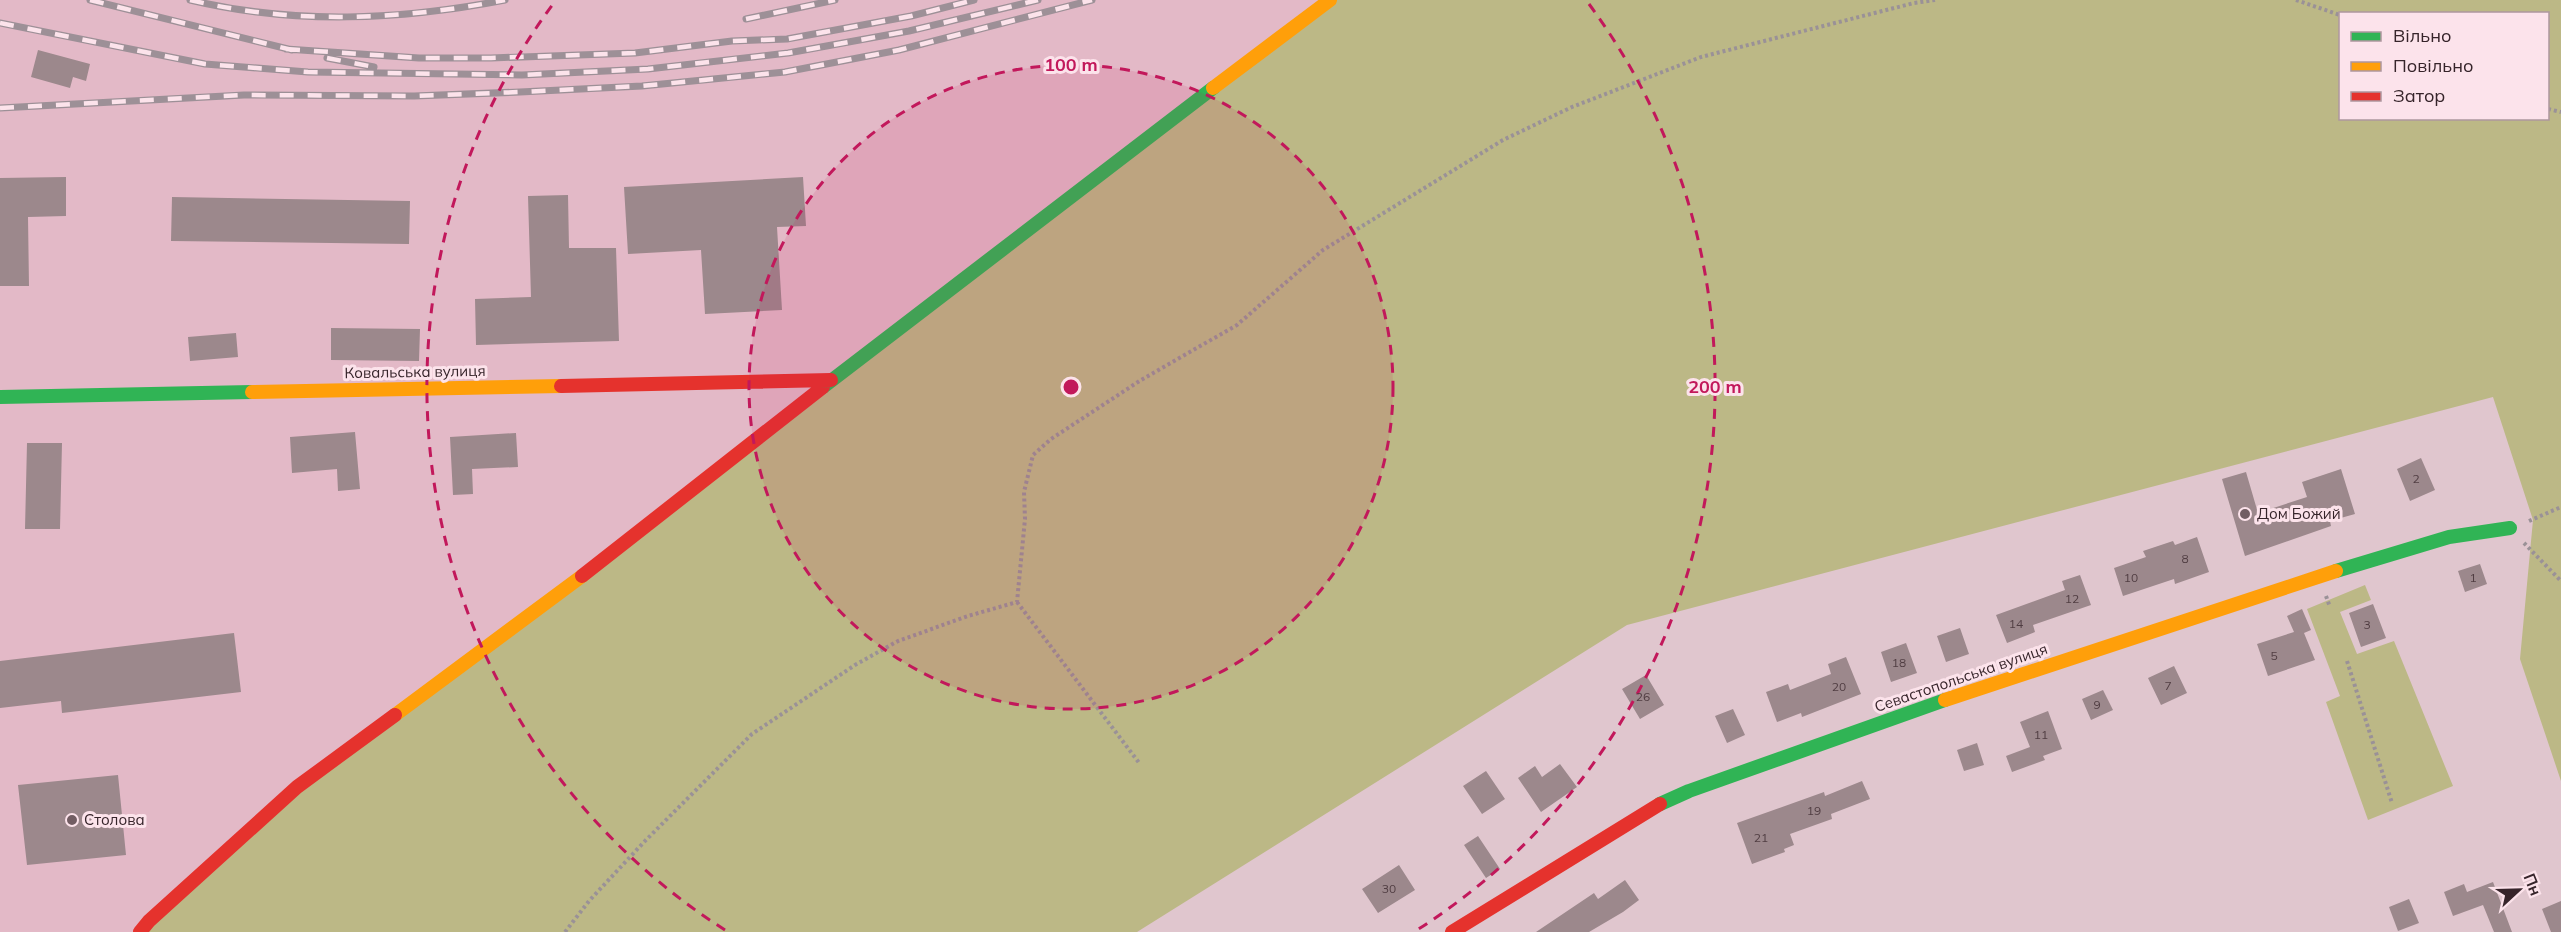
<svg xmlns="http://www.w3.org/2000/svg" width="2561" height="932" font-family="Mulish,sans-serif">
<rect width="100%" height="100%" fill="#e0c6ce"/>
<path fill="#e3b9c7" d="M0,0h1333l-1193,932h-140z"/>
<path fill="#bcb886" fill-rule="evenodd" d="M1330,0h1231v781l-41,-122 13,-139 -40,-123 -866,228 -490,307h-997l157,-145zM2340,14h208v104h-208z
M2365,585l6,15 -31,12 17,42 37,-13 59,145 -85,34 -42,-118 14,-6 -33,-87z"/>
<path fill="#9c888c" d="M38,50l52,14 -4,17 -13,-4 -3,11 -39,-11z
M66,177v39l-38,1 1,69h-29v-108z
M803,177l3,49 -29,1 5,83 -77,4 -4,-64 -73,4 -4,-67z
M568,195l1,53h47l3,93 -143,4 -1,-46 56,-2 -3,-101z
M172,197l238,4 -1,43 -238,-3z
M331,328l89,1 -1,32 -88,-1z
M236,333l2,24 -48,4 -2,-24z
M355,432l5,57 -22,2 -1,-22 -45,4 -2,-36z
M516,433l2,34 -46,2 1,25 -20,1 -3,-58z
M27,443h35l-2,86h-35z
M2421,458l14,32 -25,11 -13,-32z
M2341,469l14,45 -25,7 1,5 -86,30 -23,-77 24,-7 12,41 49,-16 -5,-15z
M2197,537l12,35 -34,12 -1,-5 -51,17 -9,-28 32,-11 -3,-6 30,-10 2,4z
M2480,564l7,20 -22,8 -7,-21z
M2080,575l11,30 -58,20 2,7 -28,11 -11,-28 69,-25 -3,-9z
M2373,604l13,34 -25,9 -12,-34z
M2302,609l9,21 -7,3 11,27 -47,16 -11,-32 37,-12 -7,-16z
M1960,628l9,26 -23,8 -9,-26z
M234,633l7,59 -179,21 -1,-12 -61,7v-47z
M1906,643l11,30 -26,9 -10,-30z
M1846,657l15,37 -59,23 -1,-4 -24,9 -11,-30 22,-8 2,6 41,-16 -3,-10z
M2174,666l13,27 -26,12 -13,-27z
M1646,675l18,30 -24,14 -18,-30z
M2103,690l10,20 -22,10 -9,-21z
M1733,709l12,26 -18,8 -12,-27z
M2048,711l14,38 -19,7 2,4 -33,12 -6,-16 24,-9 -10,-25z
M1977,743l7,22 -20,6 -7,-21z
M1560,764l17,23 -36,25 -23,-34 17,-12 7,11z
M1486,771l19,28 -23,15 -19,-28z
M118,775l8,80 -99,10 -9,-80z
M1862,781l8,18 -39,15 1,5 -42,15 4,11 -10,4 1,3 -33,12 -15,-41 87,-31 1,4z
M1478,836l22,33 -14,9 -22,-33z
M1399,865l16,25 -37,23 -16,-24z
M1625,880l14,20 -16,12 -34,20h-53l58,-39 4,6z
M2493,882l19,50h-18l-11,-27 -30,11 -9,-24 20,-8 3,8z
M2409,899l10,24 -21,8 -9,-24z
M2561,901v31h-10l-9,-23z"/>
<g fill="none" stroke-linecap="round" stroke-linejoin="round">
<path stroke="#9a9197" stroke-width="4" stroke-dasharray="3 3" stroke-linecap="butt" d="M2296,0l44,15
M2548,109l13,3
M2529,521l32,-14
M2524,543l37,38
M2326,596l4,11
M1017,602l123,162
M2347,661l45,142
M565,932l24,-31 55,-59 108,-108 103,-69 43,-24 70,-25 49,-14 8,-83 -1,-27 9,-37 18,-16 90,-59 96,-55 86,-75 180,-110 69,-33 129,-50 213,-54 21,-3"/>
<path stroke="#30b455" stroke-width="14" d="M823,387l390,-299
M0,397l252,-5
M2336,571l113,-34 61,-9
M1660,804l29,-13 256,-91"/>
<path stroke="#ff9f0a" stroke-width="14" d="M1213,88l117,-88
M252,392l309,-6
M1945,700l391,-129
M395,715l187,-139"/>
<path stroke="#e5322d" stroke-width="14" d="M561,386l270,-6
M582,576l241,-189
M140,932l9,-11 148,-134 98,-72
M1452,932l208,-128"/>
<defs>
<path id="rail" d="M90,0l202,50
M190,0c105,25 210,20 315,0
M746,19l89,-19
M0,23l205,41 103,8 214,3 126,-6 140,-16 121,-22 129,-31
M286,49l133,9h72l144,-5 97,-12 55,-2 124,-23 63,-16
M327,58l47,9
M0,108l244,-13 170,1 106,-4 122,-6 143,-14 114,-22 193,-50"/>
</defs>
<use href="#rail" stroke="#9d9097" stroke-width="7"/>
<use href="#rail" stroke="#fce3eb" stroke-width="4.5" stroke-dasharray="14" stroke-linecap="butt"/>
</g>
<circle cx="1071" cy="387" r="322" fill="#c2185b" fill-opacity=".12"/>
<g fill="none" stroke="#c2185b" stroke-width="3" stroke-dasharray="10 8">
<circle cx="1071" cy="387" r="322"/>
<path d="M725 930A644 644 0 0 1 553 4M1589 4A644 644 0 0 1 1417 930"/>
</g>
<g fill="#725d63" stroke="#fce3eb" stroke-width="2">
<circle cx="2245" cy="514" r="6"/>
<circle cx="72" cy="820" r="6"/>
</g>
<g text-anchor="middle" stroke-width="6" stroke-linejoin="round" paint-order="stroke">
<g font-size="12" fill="#503d42">
<text x="2416" y="483">2</text>
<text x="2185" y="563">8</text>
<text x="2131" y="582">10</text>
<text x="2473" y="582">1</text>
<text x="2072" y="603">12</text>
<text x="2016" y="628">14</text>
<text x="2367" y="629">3</text>
<text x="2274" y="660">5</text>
<text x="1899" y="667">18</text>
<text x="2168" y="690">7</text>
<text x="1839" y="691">20</text>
<text x="1643" y="701">26</text>
<text x="2097" y="709">9</text>
<text x="2041" y="739">11</text>
<text x="1814" y="815">19</text>
<text x="1761" y="842">21</text>
<text x="1389" y="893">30</text>
</g>
<g font-size="15" fill="#36242a" stroke="#fce3eb">
<text transform="translate(415 372) rotate(-1)" y="5">Ковальська вулиця</text>
<text transform="translate(1961 678) rotate(-19)" y="5">Севастопольська вулиця</text>
</g>
<g font-size="15" fill="#36242a" stroke="#fce3eb" text-anchor="start">
<text x="2257" y="519">Дом Божий</text>
<text x="84" y="825">Столова</text>
</g>
</g>
<circle cx="1071" cy="387" r="9" fill="#c2185b" stroke="#fce3eb" stroke-width="3"/>
<g font-size="18" text-anchor="middle" font-weight="bold" fill="#c2185b" stroke="#fce3eb" stroke-width="6" stroke-linejoin="round" paint-order="stroke">
<text x="1071" y="71">100 m</text>
<text x="1715" y="393">200 m</text>
</g>
<rect x="2339" y="12" width="210" height="108" fill="#fce3eb" stroke="#ad979e" stroke-width="1.5"/>
<rect x="2351" y="32" width="30" height="9" fill="#30b455" stroke="#ad979e" stroke-width="1.5"/>
<text x="2393" y="42" font-size="18" fill="#36242a">Вільно</text>
<rect x="2351" y="62" width="30" height="9" fill="#ff9f0a" stroke="#ad979e" stroke-width="1.5"/>
<text x="2393" y="72" font-size="18" fill="#36242a">Повільно</text>
<rect x="2351" y="92" width="30" height="9" fill="#e5322d" stroke="#ad979e" stroke-width="1.5"/>
<text x="2393" y="102" font-size="18" fill="#36242a">Затор</text>
<g transform="translate(2519 890) rotate(68)" stroke="#fce3eb" stroke-width="4.5" paint-order="stroke">
<path d="M0-4.5L10 22L0 15L-10 22Z" fill="#36242a"/>
<text y="-9" font-size="16" font-weight="bold" text-anchor="middle" fill="#36242a">Пн</text>
</g>
</svg>
